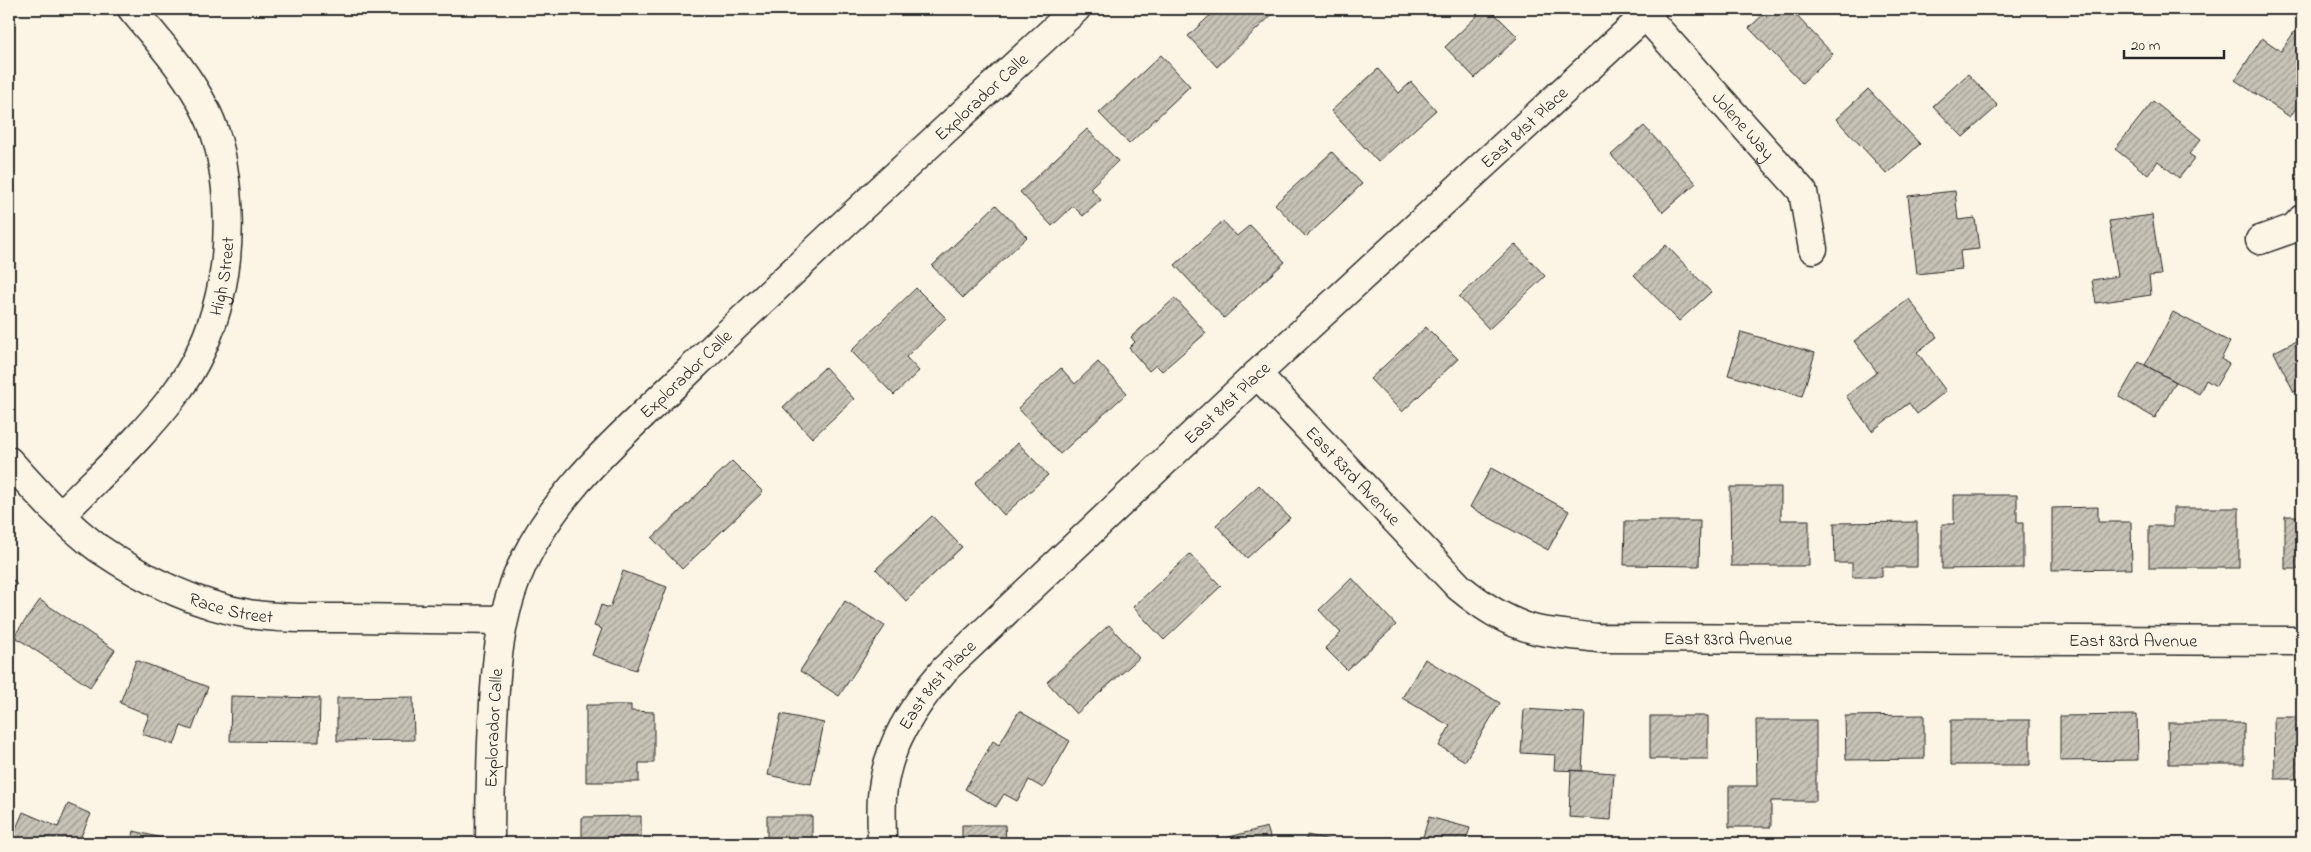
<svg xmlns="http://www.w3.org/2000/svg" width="2311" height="852" font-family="'Indie Flower',sans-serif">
<defs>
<pattern id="building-hatch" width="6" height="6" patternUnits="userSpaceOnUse" patternTransform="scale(1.25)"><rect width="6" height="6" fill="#c8c3b7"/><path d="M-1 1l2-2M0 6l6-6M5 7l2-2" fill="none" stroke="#a39f95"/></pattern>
</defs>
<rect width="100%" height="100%" fill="#fcf5e5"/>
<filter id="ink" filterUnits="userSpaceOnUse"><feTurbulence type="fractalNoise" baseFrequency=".02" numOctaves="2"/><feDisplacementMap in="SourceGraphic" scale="10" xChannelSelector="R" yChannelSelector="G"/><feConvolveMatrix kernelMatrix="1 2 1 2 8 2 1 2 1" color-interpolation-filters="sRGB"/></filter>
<g filter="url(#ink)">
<path fill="url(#building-hatch)" stroke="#2b2b2b" d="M1217,9h61l-61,58 -29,-31z
M1484,9h6l28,28 -43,41 -30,-31z
M1769,9h21l43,45 -31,29 -53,-55z
M2297,28l5,4v67l-12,18 -55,-37 27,-42 19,13z
M1161,55l29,31 -61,58 -30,-31z
M1378,69l21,24 12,-11 25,28 -58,52 -47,-51z
M1968,74l30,32 -35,31 -30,-31z
M1868,89l52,55 -33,30 -51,-55z
M2153,101l48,38 -12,15 6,4 -16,20 -21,-17 -10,14 -33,-26z
M1644,126l52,57 -33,29 -52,-57z
M1087,129l31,32 -28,27 11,12 -18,16 -10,-10 -21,20 -32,-34z
M1332,152l30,32 -56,53 -31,-33z
M1955,191l3,29 17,-2 4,31 -19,2 2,18 -45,5 -9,-78z
M996,205l31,32 -64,61 -31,-32z
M2152,215l9,60 -12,1 2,19 -55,8 -4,-23 26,-4 -9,-55z
M1223,221l14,15 13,-11 35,37 -61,56 -49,-53z
M1515,244l30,32 -56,53 -30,-32z
M1666,245l45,47 -32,29 -45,-46z
M916,288l30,30 -40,39 13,14 -25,24 -43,-44z
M1175,298l31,35 -44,38 -6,-6 -7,6 -20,-23 6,-6 -4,-5z
M1909,299l28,38 -20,15 29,39 -29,23 -8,-11 -37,28 -26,-35 31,-24 -23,-31z
M2173,312l57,30 -9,17 8,5 -13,22 -10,-6 -7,14 -54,-29z
M1426,327l32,32 -56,53 -32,-33z
M1741,332l74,21 -13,43 -74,-21z
M2302,338v50l-8,4 -20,-40z
M1098,362l29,31 -67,61 -42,-46 43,-40 14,16z
M2139,362l37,20 -21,36 -36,-21z
M825,367l29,32 -42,39 -29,-31z
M1018,443l30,32 -44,40 -29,-32z
M732,461l31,31 -81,77 -30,-31z
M1491,468l78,43 -21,39 -78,-43z
M1259,485l31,33 -43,40 -31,-33z
M1730,487h51v33h28v46h-78z
M1954,495h63v28h6v45l-81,1v-45h12z
M2098,507v15h33l1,47 -80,1v-62z
M2173,508h66v60h-90v-42h24z
M932,516l30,31 -56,54 -30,-32z
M2285,516h17v53h-17z
M1625,521h75l-1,45 -75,-1z
M1917,522v45h-35v10h-30v-14h-17l-1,-40z
M1190,554l31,32 -57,54 -31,-33z
M623,571l44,16 -31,83 -44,-15 10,-26 -8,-3 7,-21 9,3z
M9,575l8,10 -8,7z
M1352,578l44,47 -49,45 -22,-22 16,-15 -22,-23z
M40,600l75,50 -25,37 -76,-51z
M845,601l40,25 -46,70 -39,-25z
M1109,625l30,33 -63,56 -29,-32z
M1425,659l75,44 -35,58 -26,-15 11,-20 -48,-28z
M136,660l72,27 -16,43 -11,-4 -7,19 -32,-11 7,-19 -29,-12z
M231,696l89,2 -1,44 -89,-1z
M413,697l1,43 -77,1v-43z
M586,705h45v6l23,1v51h-15v19h-53z
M1524,709l61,4 -3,58 -28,-1 1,-15 -34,-2z
M1019,711l51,30 -27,47 -14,-8 -12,21 -13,-7 -8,13 -31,-18 28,-48 6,4z
M781,714l43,9 -13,61 -43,-9z
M1924,715v44l-78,1 -1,-44z
M2137,715l1,45 -78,1v-45z
M1650,716h58v43h-58z
M2274,717h28v62h-27z
M1756,720h60v81h-45v26h-42v-41h28z
M1951,720h79v45h-79z
M2168,723h76v41h-75z
M1571,770l43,3 -3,47 -42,-3z
M68,804l23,10 -13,29h-68l13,-31 35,15z
M641,816v27h-59v-26z
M767,816h45v27h-45z
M1429,817l41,11 -5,15h-44z
M962,825h43l1,18h-44z
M1267,827l5,16h-65z
M134,831l47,12h-50z
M1307,835l36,8h-38z"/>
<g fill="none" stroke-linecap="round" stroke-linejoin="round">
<defs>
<g id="street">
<path id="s1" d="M1645,15l158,177 10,57"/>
<path d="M2260,240l34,-12 8,-9"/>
<path id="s2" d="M1257,374l202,213c23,19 47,35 77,43 19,4 41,5 61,8l705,3"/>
<path id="s3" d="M9,461c27,30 56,63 89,87 44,30 98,57 151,66 34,5 68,4 102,4 50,1 101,1 151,2"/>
<path id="s4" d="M61,515c38,-39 81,-77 114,-121 44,-59 58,-133 51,-205 -3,-27 -7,-51 -19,-76 -19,-40 -48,-71 -75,-104"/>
<path id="s5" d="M490,843c0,-41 1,-82 3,-123 3,-51 5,-95 24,-143 34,-85 110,-146 174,-208 126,-123 257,-241 385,-360"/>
<path id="s6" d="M882,843c0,-15 -1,-31 0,-46 4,-50 31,-91 63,-128l312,-295 395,-365"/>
</g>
</defs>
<use href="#street" stroke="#2b2b2b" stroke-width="31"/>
<use href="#street" stroke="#fcf5e5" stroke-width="28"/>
</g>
</g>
<g text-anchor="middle" stroke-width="4" stroke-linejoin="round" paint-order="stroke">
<g font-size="18" fill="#2b2b2b" stroke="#fcf5e5">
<text dy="6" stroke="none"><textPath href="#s5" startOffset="940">Explorador Calle</textPath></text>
<text dy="6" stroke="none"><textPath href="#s1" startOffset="148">Jolene Way</textPath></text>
<text dy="6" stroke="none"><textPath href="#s6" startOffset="984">East 81st Place</textPath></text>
<text dy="6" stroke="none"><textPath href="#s4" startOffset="295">High Street</textPath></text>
<text dy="6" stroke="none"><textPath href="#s5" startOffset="535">Explorador Calle</textPath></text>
<text dy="6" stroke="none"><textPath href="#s6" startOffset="579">East 81st Place</textPath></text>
<text dy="6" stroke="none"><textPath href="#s2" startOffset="140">East 83rd Avenue</textPath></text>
<text dy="6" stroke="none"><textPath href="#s3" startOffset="272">Race Street</textPath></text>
<text dy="6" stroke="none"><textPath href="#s2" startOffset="575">East 83rd Avenue</textPath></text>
<text dy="6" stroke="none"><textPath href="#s2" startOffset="980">East 83rd Avenue</textPath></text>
<text dy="6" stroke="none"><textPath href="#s6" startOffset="174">East 81st Place</textPath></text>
<text dy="6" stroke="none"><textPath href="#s5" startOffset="115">Explorador Calle</textPath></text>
</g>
</g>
<rect width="2311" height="852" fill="none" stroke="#fcf5e5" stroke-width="30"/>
<rect x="15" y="15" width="2281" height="822" fill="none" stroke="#2b2b2b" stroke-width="2" filter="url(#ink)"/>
<path d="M2124 50v8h100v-8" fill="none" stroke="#2b2b2b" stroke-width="2.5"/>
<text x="2131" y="50" font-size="15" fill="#2b2b2b" stroke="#fcf5e5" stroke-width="4" paint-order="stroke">20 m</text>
</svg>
